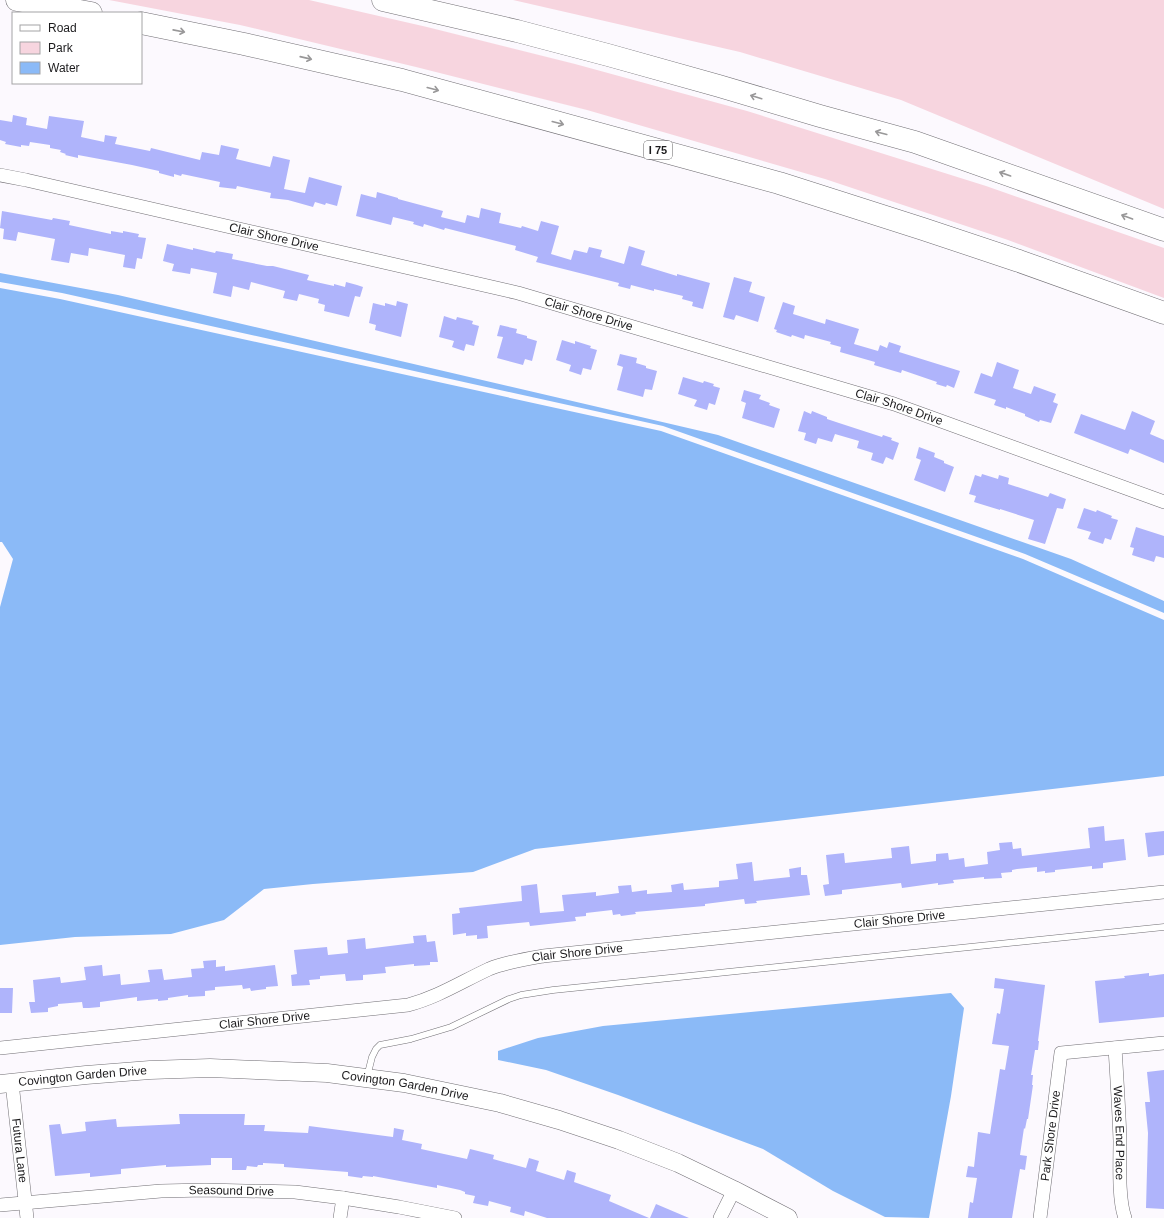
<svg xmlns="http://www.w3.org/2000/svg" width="1164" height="1218" font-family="Helvetica,sans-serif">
<rect width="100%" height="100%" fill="#fcf9fe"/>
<path fill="#f7d5df" d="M109,0h200l118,27 148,37 172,47 239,75 178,62v50l-156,-58 -183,-61 -238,-69 -171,-43 -176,-42z
M513,0h651v209l-263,-109 -161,-48z"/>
<path fill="#8bbaf7" d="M0,273l118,22 600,140 353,124 93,42v12l-139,-59 -362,-128 -601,-133 -62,-11z
M0,288l60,11 601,132 362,128 141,61v156l-629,73 -62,23 -160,12 -49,5 -40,31 -53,14 -96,3 -75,8v-338l13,-48 -11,-17h-2z
M951,993l13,15 -13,88 -22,122 -44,-1 -52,-26 -70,-42 -145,-54 -72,-25 -48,-10v-9l40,-13 65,-12z"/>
<path fill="#afb4fb" d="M13,115l14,3 -1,7 21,4 2,-13 35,5 -3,16 23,5 1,-7 12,2 -2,7 35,7 1,-3 49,12 2,-8 17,3 2,-10 18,4 -3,10 34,8 3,-11 17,4 -6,29 21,4 4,-16 33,9 -5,20 -11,-3 -1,2 -10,-3 -2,5 -25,-7 -18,-2 1,-5 -34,-7 -1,3 -17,-2 1,-5 -38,-8 -1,2 -7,-2v3l-15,-4v-2l-27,-6 -54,-10v3l-13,-3 1,-1 -6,-2 1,-2 -11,-2v-3l-20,-3 -1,4 -8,-1v2l-16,-3 1,-2 -6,-2v-20l12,2z
M377,192l21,6v1l45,12 -2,6 24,6 2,-8 12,3 2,-10 20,5 -2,10 22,5 1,-2 16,5 3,-10 18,5 -8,28 20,6 3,-10 13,3 2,-6 13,3 -2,7 24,7 5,-18 16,5 -4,14 36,11v-2l33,9 -7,26 -11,-3 1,-4 -11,-3 1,-3 -29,-7v2l-23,-6 -1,4 -12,-3 1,-3 -83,-21 2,-5 -23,-7 1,-4 -71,-18 -1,2 -20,-6 -1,3 -10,-3 1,-2 -21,-5 -2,8 -35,-9 5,-22 15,4z
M2,211l50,9 1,-2 17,3 -1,4 42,9v-3l12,2v-2l16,3 -1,3 8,1 -4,21 -5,-1 -2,11 -12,-2 2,-12 -36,-7 -1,8 -17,-3 -2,10 -18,-3 4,-21 -37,-7 -2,9 -13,-2 1,-10 -4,-1z
M167,244l26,6v-2l22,5 1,-2 6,1 11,2 -1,5 35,7h6l36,9 -2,5 27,6v-2l11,3 1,-5 11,3 6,2 -3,10 -5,-1 -6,21 -25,-6 1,-6 -7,-2 1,-4 -20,-5 -2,7 -14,-3 2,-7 -34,-9 -2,8 -16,-4 -2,11 -18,-4 4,-20 -26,-5 -1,6 -18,-3 2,-7 -11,-3z
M734,277l18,5 -3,10 16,5 -7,25 -22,-7 -2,5 -11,-3z
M397,301l11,3 -7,33 -26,-7 1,-5 -7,-2 4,-20 12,3v-3l11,3z
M783,302l12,4 -2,8 32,10 1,-5 33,10 -5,15 24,7 2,-6 7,3 2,-6 12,4 -2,6 61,19 -6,17 -7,-3 -1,2 -10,-3 1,-2 -35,-12 -1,3 -27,-8 1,-3 -35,-10 1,-5 -11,-3 1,-2 -26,-7 -1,4 -12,-4 -1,2 -15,-5 1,-2 -3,-1z
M444,316l12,4 1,-3 16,4 -1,3 7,2 -5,20 -8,-2 -2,7 -12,-4 2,-6 -15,-4z
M500,325l17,4 -1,4 11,3v2l10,3 -5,20 -7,-2 -2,6 -26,-7 6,-21 -6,-1z
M562,340l13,4v-3l16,5 -1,2 7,2 -6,20 -8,-2 -2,7 -12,-4 2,-6 -15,-5z
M620,354l17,4 -1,5 10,3v2l11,3 -5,19 -7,-1 -2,8 -26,-7 6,-23 -6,-2z
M997,362l22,8 -6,18 18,6 3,-8 22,8 -3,8 5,2 -7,19 -11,-3 -1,2 -14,-6v-2l-19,-7v2l-12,-4 2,-5 -22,-7 7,-20 11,4z
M683,377l20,6 1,-2 10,3 -1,2 7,2 -5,17 -6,-2 -2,7 -13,-4 3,-6 -19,-6z
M744,390l17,5 -2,4 11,4 -1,2 11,4 -6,19 -32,-10 4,-15 -5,-2z
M804,411l7,3 1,-3 15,6v2l12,4 43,14 1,-2 9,3 -1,2 8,3 -6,17 -7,-3 -3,7 -12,-4 2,-7 -16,-5 2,-7 -24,-7 -3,8 -14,-4 -2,6 -12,-4 2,-7 -8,-2z
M1132,411l23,10 -5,13 14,6v23l-34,-14 -2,5 -54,-21 7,-19 44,16z
M919,447l16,6 -1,4 10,4v2l10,4 -9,25 -31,-12 7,-20 -5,-2z
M982,474l16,5 1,-4 10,3 -1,6 40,13 2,-4 16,6 -3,10 -6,-1 -12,36 -17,-5 6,-19 -34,-11v1l-26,-8 2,-6 -7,-2 6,-19 6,2z
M1084,508l12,4 1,-2 15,6 -1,2 7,2 -7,20 -6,-2 -2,6 -15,-5 3,-7 -14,-4z
M1136,527l28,9v22l-8,-2 -2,6 -22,-7 2,-7 -4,-1z
M1104,826l1,15 19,-2 2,21 -23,3v5l-11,1v-3l-37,4v2l-10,1v-2l-8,1v-5l-20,2 -5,1v2l-11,1 1,5 -18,1v-2l-31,3 1,3 -16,2v-2l-36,5 -1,-5 -59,7v4l-17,2 -2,-11 6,-1 -3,-29 18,-2 1,10 47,-5 -1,-10 18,-2 2,18 25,-3v-7l12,-1 1,7 15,-2 1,9 23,-3 -1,-12 13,-2 -1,-7 13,-1 1,7 8,-1 1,8 68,-8 -2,-20z
M1164,831v24l-16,2 -3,-24z
M752,862l2,19 36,-4 -1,-8 12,-2v8h6l3,20 -54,6 1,2 -12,1 -1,-5 -39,5v2l-70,6 1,2 -15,2 -1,-2 -7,1 -1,-5 -26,3v3l-11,1 1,4 -46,5 -1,-4 -42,4 1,12 -11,1v-4l-11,1v-3l-13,2 -1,-21 8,-1 -1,-5 63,-7 -1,-15 16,-2 3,29 24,-2 -2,-16 34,-3v4l23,-3 -1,-7 13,-1 1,7 15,-2v4l25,-2 -1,-7 12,-2 1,7 35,-3v-6l19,-2 -2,-15z
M426,935l1,7 8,-1 3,21h-8v3l-16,1v-2l-29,3 1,6 -23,2v5l-17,1 -1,-7 -25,2v3l-11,1 1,5 -18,1 -1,-11 6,-1 -3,-24 33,-3 1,8 20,-2 -1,-13 18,-2 1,11 48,-6 -1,-7z
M216,960v7l9,-1v5l50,-6 3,21 -12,1v2l-15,2 -1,-3 -7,1 -1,-4 -27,2v3l-10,1v5l-17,1v-2l-20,3v2l-10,1v-2l-21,2v-4l-37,5v5l-11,1h-6l-1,-6 -24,2v2l-10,2v4l-17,1 -2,-11h6l-2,-22 27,-3 1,6 25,-3 -2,-13 18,-2 1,11 17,-2 1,11 29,-3 -2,-12 14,-1 2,11 28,-3 -1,-8 13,-1 -1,-7z
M1149,973v3l15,-2v43l-65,6 -4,-42 30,-3 -1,-2z
M995,978l50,7 -7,56h1l-1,9h-3l-4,25h2l-1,10h1l-5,34h-1l-2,10 -1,-1 -4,27 7,1 -2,14 -5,-1 -8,49h-44l2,-16 3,1 4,-25 -11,-1 2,-11 6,1 4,-35 12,2 10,-65 5,1 4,-24 -17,-2 5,-31 3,1 4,-25 -10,-1z
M0,988h13l-1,25h-12z
M1164,1070v139l-18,-1 2,-75 -3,-31h5l-3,-30z
M179,1114h66l-1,11h21l-1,6 44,2 1,-7 84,11 1,-9 10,2 -2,10 20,4 -1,5 46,10 3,-10 24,6 -1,4 33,9 3,-10 10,3 -3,10 28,9 3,-10 9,3 -2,9 37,13 -2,6 40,17h-102l-22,-7 -1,5 -14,-4 1,-5 -22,-6 -1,5 -15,-3 2,-7 -10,-2v-2l-5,-2 -23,-5v3l-64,-12v1l-10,-1 -1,2 -14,-2v-4l-64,-5v-3l-21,-1v2h-5l-1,2 -10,-1 -1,4h-14v-12h-21v7l-45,2v-2l-45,4v5l-31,3v-4l-35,3 -6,-51 11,-1 2,10 24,-3 -1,-9 31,-3 1,8 63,-3z
M656,1204l33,14h-39z"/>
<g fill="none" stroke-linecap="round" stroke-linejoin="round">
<defs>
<path id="lane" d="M367,1077l5,-20 4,-8 4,-4 31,-6 40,-12 58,-28 12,-4 32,-5 611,-63"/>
<g id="street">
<path id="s1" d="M0,175l26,5 492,113 376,111 270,98"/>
<path id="s2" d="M0,1048l408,-43c30,-8 53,-23 81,-36 17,-7 36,-10 54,-13l621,-64"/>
<path id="s3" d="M1115,1048c2,31 4,62 5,93 0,21 -2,58 5,77"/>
<path id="s4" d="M12,1083l15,135"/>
<path id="s5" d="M0,1205l161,-14 44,-1 90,2 48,6 56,9 56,11"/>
<path d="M340,1218l3,-20"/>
<path d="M720,1218l14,-28"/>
<path id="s6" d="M1040,1218l21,-165 103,-10"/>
</g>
<g id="secondary">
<path id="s7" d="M0,1084l86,-9 64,-5 60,-2 117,5 77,10 96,20 59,17 60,20 59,23 56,27 54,28"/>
</g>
<path id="highway" d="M17,0l74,13
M383,0l134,31 91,24 111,31 101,30 95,26 249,88
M141,23l103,21 158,36 377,103 144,46 96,32 145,52"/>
</defs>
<use href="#lane" stroke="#716f74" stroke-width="7"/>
<use href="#street" stroke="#716f74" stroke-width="14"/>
<use href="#secondary" stroke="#716f74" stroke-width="19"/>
<use href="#highway" stroke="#716f74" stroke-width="23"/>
<use href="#lane" stroke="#fff" stroke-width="6"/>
<use href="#street" stroke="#fff" stroke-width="13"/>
<use href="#secondary" stroke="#fff" stroke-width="18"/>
<use href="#highway" stroke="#fff" stroke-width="22"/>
</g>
<defs><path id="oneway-shaft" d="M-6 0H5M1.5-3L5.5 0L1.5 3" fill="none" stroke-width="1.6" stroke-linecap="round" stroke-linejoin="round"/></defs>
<g stroke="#999899">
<use href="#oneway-shaft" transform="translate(179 31) rotate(11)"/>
<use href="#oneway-shaft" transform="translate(306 58) rotate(13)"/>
<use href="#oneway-shaft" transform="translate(433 89) rotate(15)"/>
<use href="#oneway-shaft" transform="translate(756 97) rotate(-163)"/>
<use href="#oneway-shaft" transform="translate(558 123) rotate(15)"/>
<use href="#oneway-shaft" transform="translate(881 133) rotate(-165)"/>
<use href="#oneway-shaft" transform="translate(1005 174) rotate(-161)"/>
<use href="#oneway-shaft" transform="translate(1127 217) rotate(-160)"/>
</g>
<g text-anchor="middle" stroke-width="3.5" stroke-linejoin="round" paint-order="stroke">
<rect fill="#fff" stroke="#605f61" stroke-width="1" x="644" y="141" width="28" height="18" rx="3"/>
<g font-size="11" font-weight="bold" fill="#1c1b1d">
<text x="658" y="154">I 75</text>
</g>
<g font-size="12" fill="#1c1b1d" stroke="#fff">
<text dy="4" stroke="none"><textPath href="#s1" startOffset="281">Clair Shore Drive</textPath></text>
<text dy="4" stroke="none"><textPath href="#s1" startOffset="605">Clair Shore Drive</textPath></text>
<text dy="4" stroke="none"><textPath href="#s1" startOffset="929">Clair Shore Drive</textPath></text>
<text dy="4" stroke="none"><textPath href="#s2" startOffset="913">Clair Shore Drive</textPath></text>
<text dy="4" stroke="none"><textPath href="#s2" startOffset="589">Clair Shore Drive</textPath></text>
<text dy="4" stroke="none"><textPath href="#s2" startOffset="266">Clair Shore Drive</textPath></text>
<text dy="4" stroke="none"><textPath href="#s7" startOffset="83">Covington Garden Drive</textPath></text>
<text dy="4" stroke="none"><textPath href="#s7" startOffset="407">Covington Garden Drive</textPath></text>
<text dy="4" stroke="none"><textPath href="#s3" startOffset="85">Waves End Place</textPath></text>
<text dy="4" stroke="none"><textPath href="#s6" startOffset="83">Park Shore Drive</textPath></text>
<text dy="4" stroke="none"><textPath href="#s4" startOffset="68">Futura Lane</textPath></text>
<text dy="4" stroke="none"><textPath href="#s5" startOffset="232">Seasound Drive</textPath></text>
</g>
</g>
<rect x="12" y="12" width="130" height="72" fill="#ffffff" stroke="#a4a4a5"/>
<rect x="20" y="25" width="20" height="6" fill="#ffffff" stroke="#a4a4a5"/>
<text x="48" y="32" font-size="12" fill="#1c1b1d">Road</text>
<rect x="20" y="42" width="20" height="12" fill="#f7d5df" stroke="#a4a4a5"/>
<text x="48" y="52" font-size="12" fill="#1c1b1d">Park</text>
<rect x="20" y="62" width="20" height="12" fill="#8bbaf7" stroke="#a4a4a5"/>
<text x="48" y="72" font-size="12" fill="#1c1b1d">Water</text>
</svg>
